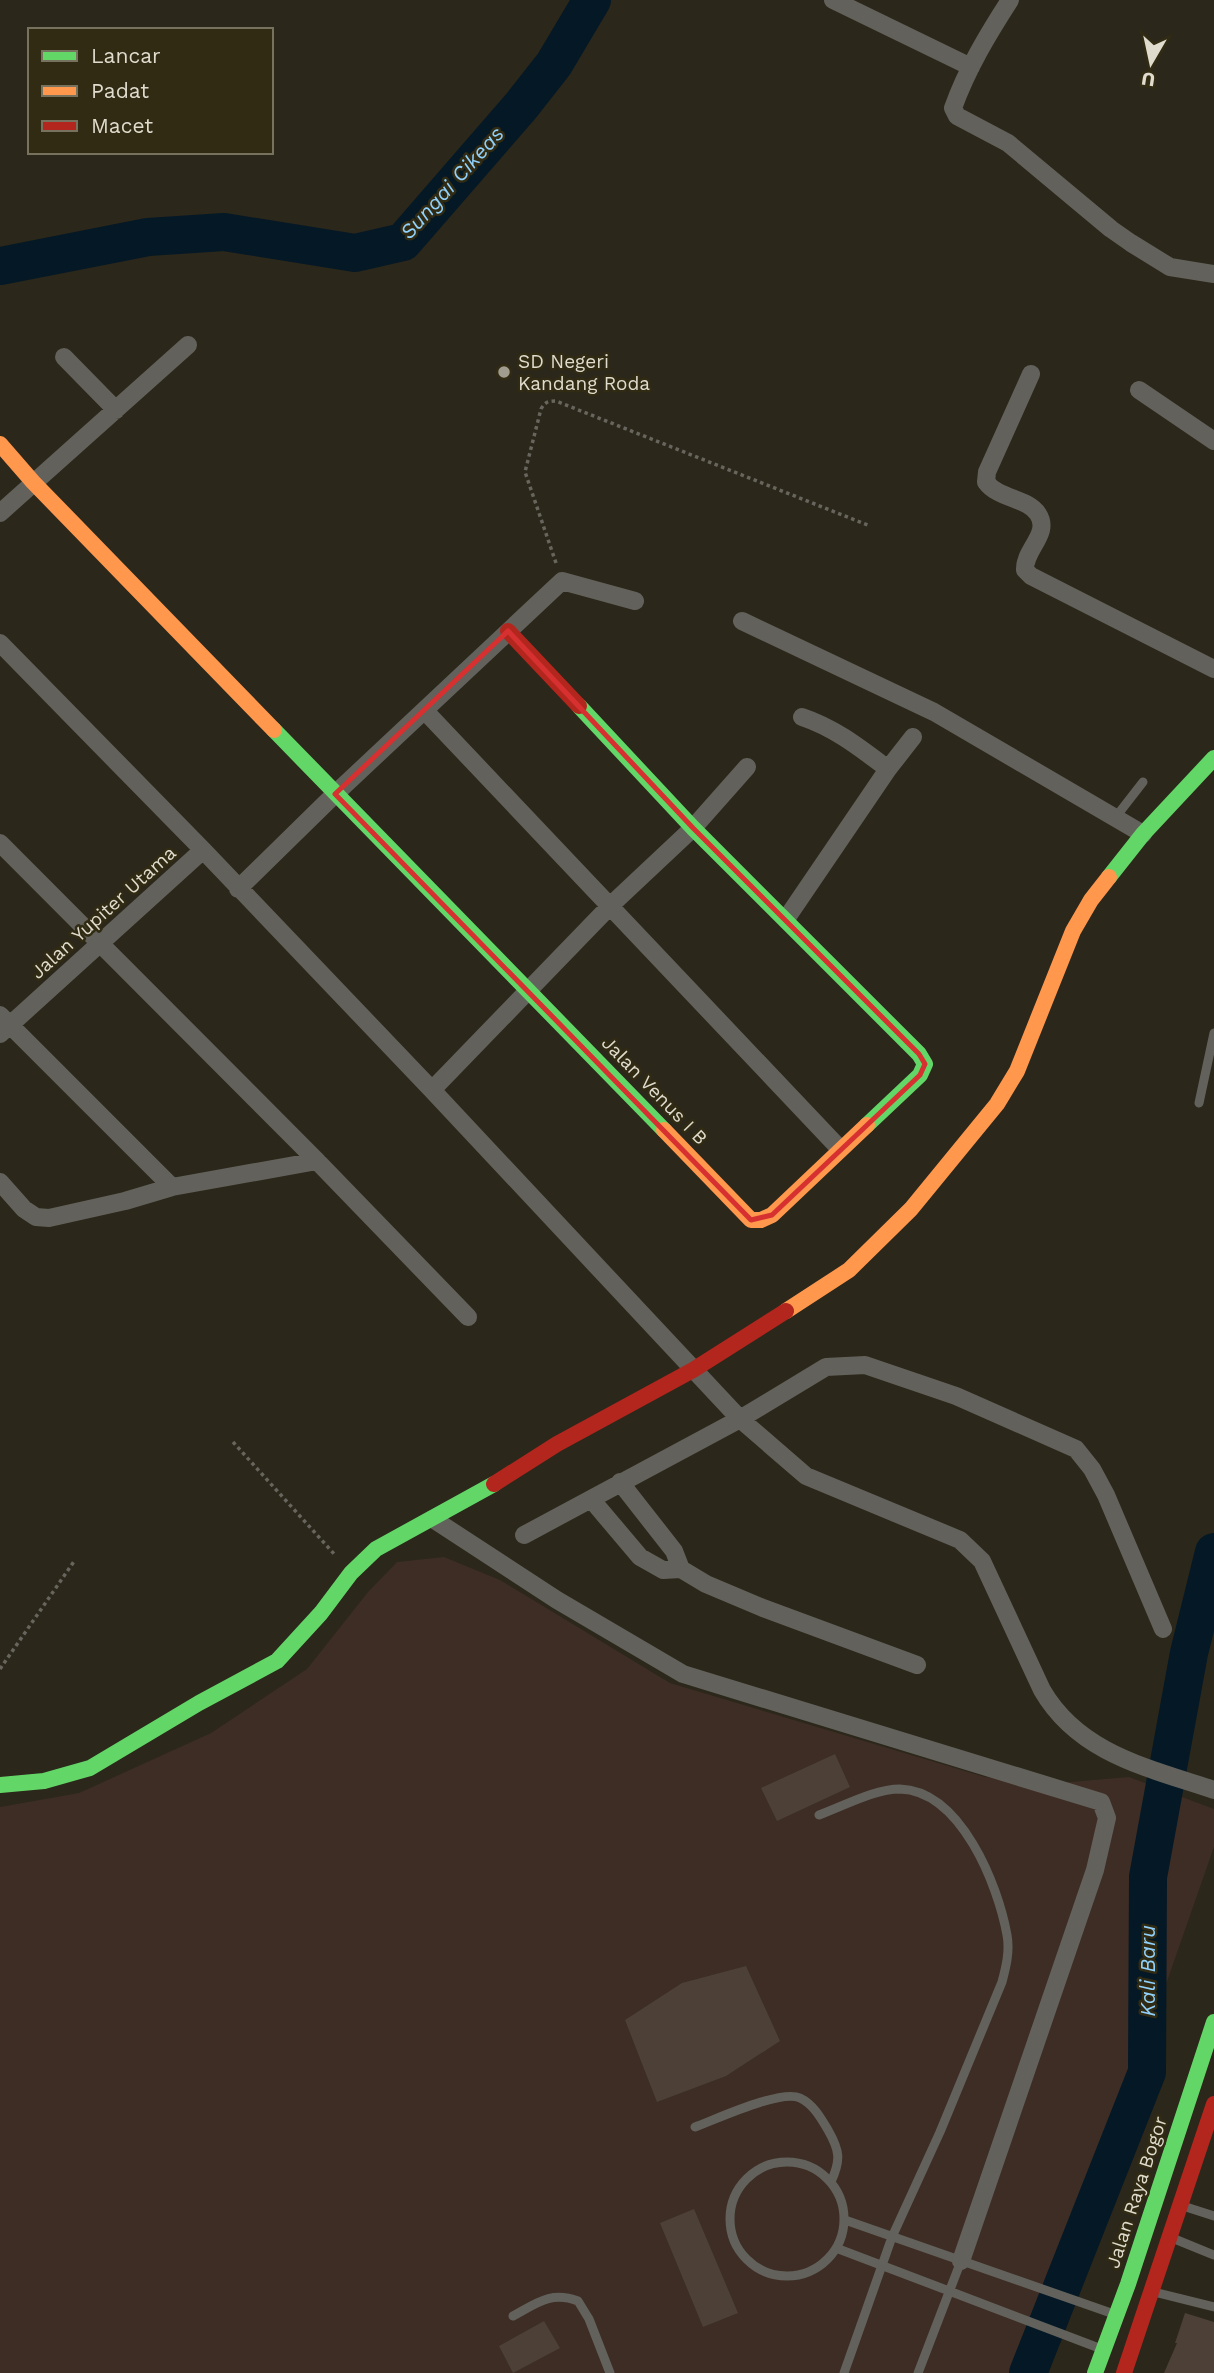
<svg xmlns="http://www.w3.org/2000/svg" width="1214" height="2373" font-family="'Work Sans',sans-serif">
<rect width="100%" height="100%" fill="#2b271a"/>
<path fill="#3d2d25" d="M444,1557l56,23 170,103 315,94 74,6 70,-6 85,32v38l-184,526h-1030v-566l79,-14 132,-60 96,-64 61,-77 29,-30z"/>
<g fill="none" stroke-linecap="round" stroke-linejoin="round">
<path stroke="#041826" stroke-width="38" d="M0,266l148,-29 76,-5 131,21 48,-11 118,-136 33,-42 38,-64
M1028,2373l119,-301 1,-195 41,-224 25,-101"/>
</g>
<path fill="#4c4037" d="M835,1754l15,33 -73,34 -16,-33z
M746,1966l34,75 -54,35 -69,26 -32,-82 57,-37z
M694,2209l44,104 -35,14 -43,-104z
M1185,2313l29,9v51h-50l13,-30h-2z
M544,2321l16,27 -47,25 -14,-27z"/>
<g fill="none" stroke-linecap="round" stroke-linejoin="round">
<path stroke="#67655e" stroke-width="3.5" stroke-dasharray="3.5 3.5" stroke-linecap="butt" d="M556,563l-31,-91 16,-63c4,-7 7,-8 15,-8l314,125
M233,1442l103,114
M0,1669l75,-109"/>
<path stroke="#62615b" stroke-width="9" d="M1115,818l28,-36
M1199,1103l15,-70
M819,1815c25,-9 55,-26 81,-26 61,2 98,96 107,146 3,16 -1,32 -5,47l-62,150 -48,105 -48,136
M695,2127c22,-8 86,-38 105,-29 13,6 21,20 28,32 12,21 13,30 3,52
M730 2219a57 57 0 1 1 114 0a57 57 0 1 1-114 0Z
M1186,2207l28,9
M845,2220l266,93
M1177,2240l37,15
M836,2248l263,100
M1158,2293l56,14
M513,2316c24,-13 38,-25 65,-15l11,18 21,54
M918,2373l43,-112"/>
<path stroke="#62615b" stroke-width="18" d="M833,0l138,67
M1010,0c-22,34 -43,69 -57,108l4,8 51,27 103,86 20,14 39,24 44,7
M64,357l52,53
M1031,374l-44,98 -1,10c12,17 42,16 52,32 13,20 -14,35 -13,56l6,6 183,93
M1139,390l75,51
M0,513l188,-168
M742,621l192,91 209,122
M0,643l203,207 229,240 308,329 66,57 154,64 22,21 60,129c37,64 107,78 172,100
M425,711l415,438
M802,717c33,11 58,31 86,52
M0,843l317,318 151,156
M238,889l97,-95 227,-213 73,20
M786,919l102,-150 25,-32
M0,1015l172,172
M0,1034l203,-184
M432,1090l179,-185 82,-77 54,-61
M0,1182l24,27 12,8 13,1 76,-17 47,-14 145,-26
M620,1482l54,69 7,18
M591,1499l49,58 23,13 18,-1 25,15 57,24 154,57
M433,1519l124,81 126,74 418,128 6,16 -12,52 -134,391
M524,1535l216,-116 86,-52 39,-2 91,31 120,53 16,20 14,26 57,134"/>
<path stroke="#63d668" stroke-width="16" d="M579,706l114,122 226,226 6,10 -5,11 -53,50
M274,730l390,400
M1109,877l34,-43 71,-76
M0,1785l44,-4 46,-13 109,-65 78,-42 44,-48 30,-40 25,-24 118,-65
M1095,2373l33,-89 86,-262"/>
<path stroke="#ff974d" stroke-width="16" d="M0,444l33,38 241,248
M664,1130l87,90h10l11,-5 95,-90
M786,1311l63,-41 62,-61 86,-105 20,-33 56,-140 18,-31 18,-23"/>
<path stroke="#b3261e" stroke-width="16" d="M508,631l71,75
M494,1484l63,-40 136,-74 93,-59
M1124,2373l90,-269"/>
</g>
<path fill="none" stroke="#d63130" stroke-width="5" stroke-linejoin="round" d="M508,631l185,197 226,226 6,10 -5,11 -148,140 -21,5 -416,-426z"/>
<circle fill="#a09d8f" stroke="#312b14" stroke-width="2.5" cx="504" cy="372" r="7"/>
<g text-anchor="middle" stroke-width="5" stroke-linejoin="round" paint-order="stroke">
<g font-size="19" fill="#dfdcce" stroke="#312b14" text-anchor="start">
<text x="518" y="368">SD Negeri<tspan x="518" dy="22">Kandang Roda</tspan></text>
</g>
<g font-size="19" fill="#dfdcce" stroke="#312b14">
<text transform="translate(103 912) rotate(-42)" y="7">Jalan Yupiter Utama</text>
<text transform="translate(655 1090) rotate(46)" y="7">Jalan Venus I B</text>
<text transform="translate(1136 2192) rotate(-72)" y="7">Jalan Raya Bogor</text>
</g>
<g font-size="21" font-style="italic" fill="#90d1fc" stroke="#312b14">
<text transform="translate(452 183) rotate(-48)" y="7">Sungai Cikeas</text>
<text transform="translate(1148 1971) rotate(-90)" y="7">Kali Baru</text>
</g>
</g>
<rect x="28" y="28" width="245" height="126" fill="#312b14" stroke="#77725e" stroke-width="2"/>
<rect x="42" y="51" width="35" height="10" fill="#63d668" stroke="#77725e" stroke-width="2"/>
<text x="91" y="63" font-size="21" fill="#dfdcce">Lancar</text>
<rect x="42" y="86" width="35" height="10" fill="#ff974d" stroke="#77725e" stroke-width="2"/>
<text x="91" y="98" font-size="21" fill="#dfdcce">Padat</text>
<rect x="42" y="121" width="35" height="10" fill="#b3261e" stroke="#77725e" stroke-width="2"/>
<text x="91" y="133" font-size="21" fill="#dfdcce">Macet</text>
<g transform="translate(1151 63) rotate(189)" stroke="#312b14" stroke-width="5" paint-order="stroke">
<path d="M0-5L12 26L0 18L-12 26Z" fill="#dfdcce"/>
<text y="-10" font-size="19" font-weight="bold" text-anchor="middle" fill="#dfdcce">U</text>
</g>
</svg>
